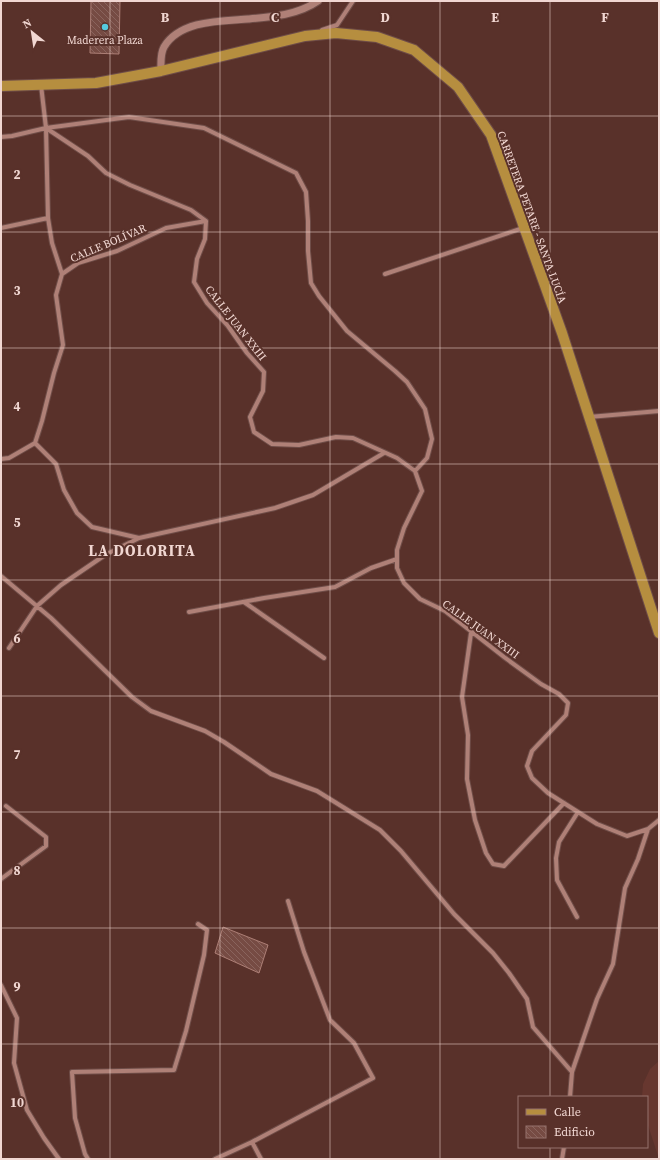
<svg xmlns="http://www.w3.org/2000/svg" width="660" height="1160" font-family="'Source Serif 4',serif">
<defs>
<pattern id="building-back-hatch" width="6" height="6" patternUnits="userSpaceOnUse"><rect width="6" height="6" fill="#764b43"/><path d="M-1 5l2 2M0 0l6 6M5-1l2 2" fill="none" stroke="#8a645d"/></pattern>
</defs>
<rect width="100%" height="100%" fill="#59312a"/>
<path fill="#67372f" d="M659,1061v98l-12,-37v-25h-5l1,-13 7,-15z"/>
<path fill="url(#building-back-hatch)" stroke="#ad7f76" d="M91,1h29l-1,53 -29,-1z
M223,927l45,18 -9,28 -44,-20z"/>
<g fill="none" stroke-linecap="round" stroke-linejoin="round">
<defs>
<path id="minor" d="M322,30l15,-5 16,-24
M41,85l5,43 83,-11 75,11 92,45 10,19 2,29v30l3,32 8,13 28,35 48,40 12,11 18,27 7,30 -5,19 -12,13
M46,128l2,90 4,25 10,31
M1,137l11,-1 34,-8 42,28 18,17 24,12 61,25 15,11 -1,18 -8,20 -3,23 13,21 21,23 19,27 17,19 -1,19 -13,26 4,15 18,12 27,1 37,-8 17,1 44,20 18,13 7,20 -18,37 -7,22v18l7,15 16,16 25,12 59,46 37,27 18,10 9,9 -2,12 -34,36 -5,15 5,12 16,15 49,31 30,12 21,-7 11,-9
M1,228l47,-10
M385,274l138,-46
M589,417l70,-6
M35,443l21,21 8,26 13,23 15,14 47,11
M1,459l8,-1 26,-15 7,-22 12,-48 9,-28 -7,-50 6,-21 16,-11 39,-12 49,-23 40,-7
M1,576l50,42 81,79 19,14 54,20 19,11 47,32 46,17 63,39 21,21 53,63 39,39 16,20 18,26 6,28 39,45
M244,602l80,56
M189,612l75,-14 71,-11 36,-19 26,-9
M471,633l-9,64 6,38 -1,44 8,41 11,33 7,11 11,2 60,-63
M9,648l28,-42 24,-21 44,-30 34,-17 136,-30 38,-13 71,-42
M1,879l45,-33v-9l-40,-31
M577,917l-20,-37 -1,-22 3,-16 19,-30
M1,985l16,33 -3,45 13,47 17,28 15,21
M570,1097l2,-25 25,-73 16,-35 12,-76 13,-29 10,-30
M252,1142l9,17
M88,1159l-3,-5 -10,-36 -3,-46 102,-2 12,-39 18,-76 3,-25 -9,-6
M215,1159l37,-17 121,-64 -19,-35 -24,-23 -26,-68 -16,-51
M562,1159l2,-12"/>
<path id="tertiary" d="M161,71c0,-8 -1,-17 3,-24 16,-27 58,-26 84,-28 24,-2 50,-4 70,-18"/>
<path id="primary" d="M1,86l95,-3 65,-12 144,-35 31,-3 41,4 37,13 44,37 33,48 71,198 97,300"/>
</defs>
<use href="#minor" stroke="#6f4d48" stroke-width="6"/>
<use href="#tertiary" stroke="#6f4d48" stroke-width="9"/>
<use href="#primary" stroke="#6f4d48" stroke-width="12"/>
<use href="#minor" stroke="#af8077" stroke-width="4"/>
<use href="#tertiary" stroke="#af8077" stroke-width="7"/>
<use href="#primary" stroke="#b68e3f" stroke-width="10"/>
</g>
<path fill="none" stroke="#f1d7d2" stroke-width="1" stroke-opacity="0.55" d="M110,1v1158M220,1v1158M330,1v1158M440,1v1158M550,1v1096M1,116h658M1,232h658M1,348h658M1,464h658M1,580h658M1,696h658M1,812h658M1,928h658M1,1044h658M550,1147v12"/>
<circle fill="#55cadf" stroke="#59312a" stroke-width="1.5" cx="105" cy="27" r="4"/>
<g text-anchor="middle" stroke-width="4" stroke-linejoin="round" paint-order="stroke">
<g font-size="11" fill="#f1d7d2" stroke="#59312a">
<text x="105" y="44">Maderera Plaza</text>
</g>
<g font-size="11" fill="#f1d7d2" stroke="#59312a">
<text transform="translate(532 217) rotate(70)" y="4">CARRETERA PETARE - SANTA LUCÍA</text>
<text transform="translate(108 243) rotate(-23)" y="4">CALLE BOLÍVAR</text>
<text transform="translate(236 323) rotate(52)" y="4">CALLE JUAN XXIII</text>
<text transform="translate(481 629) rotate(36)" y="4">CALLE JUAN XXIII</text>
</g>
<g font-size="15" font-weight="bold" letter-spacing="1" fill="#f1d7d2" stroke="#59312a">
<text x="142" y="556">LA DOLORITA</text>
</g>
</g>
<g font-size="13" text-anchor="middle" font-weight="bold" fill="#f1d7d2" stroke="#59312a" stroke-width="4" stroke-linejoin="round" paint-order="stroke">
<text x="165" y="22">B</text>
<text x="275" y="22">C</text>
<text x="385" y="22">D</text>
<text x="495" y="22">E</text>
<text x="605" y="22">F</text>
<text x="17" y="179">2</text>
<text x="17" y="295">3</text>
<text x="17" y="411">4</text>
<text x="17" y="527">5</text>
<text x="17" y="643">6</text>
<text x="17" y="759">7</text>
<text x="17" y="875">8</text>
<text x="17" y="991">9</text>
<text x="17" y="1107">10</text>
</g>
<rect width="660" height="1160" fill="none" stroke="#f1d7d2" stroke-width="4"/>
<rect x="518" y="1096" width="130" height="52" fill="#59312a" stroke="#96736d"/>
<rect x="526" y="1109" width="20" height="6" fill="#b68e3f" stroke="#96736d"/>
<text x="554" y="1116" font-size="12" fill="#f1d7d2">Calle</text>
<rect x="526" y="1126" width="20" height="12" fill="url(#building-back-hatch)" stroke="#96736d"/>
<text x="554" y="1136" font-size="12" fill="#f1d7d2">Edificio</text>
<g transform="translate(32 32) rotate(330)" stroke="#59312a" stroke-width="3" paint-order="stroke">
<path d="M0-3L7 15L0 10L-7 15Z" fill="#f1d7d2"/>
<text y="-6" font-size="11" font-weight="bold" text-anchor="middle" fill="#f1d7d2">N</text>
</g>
</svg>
